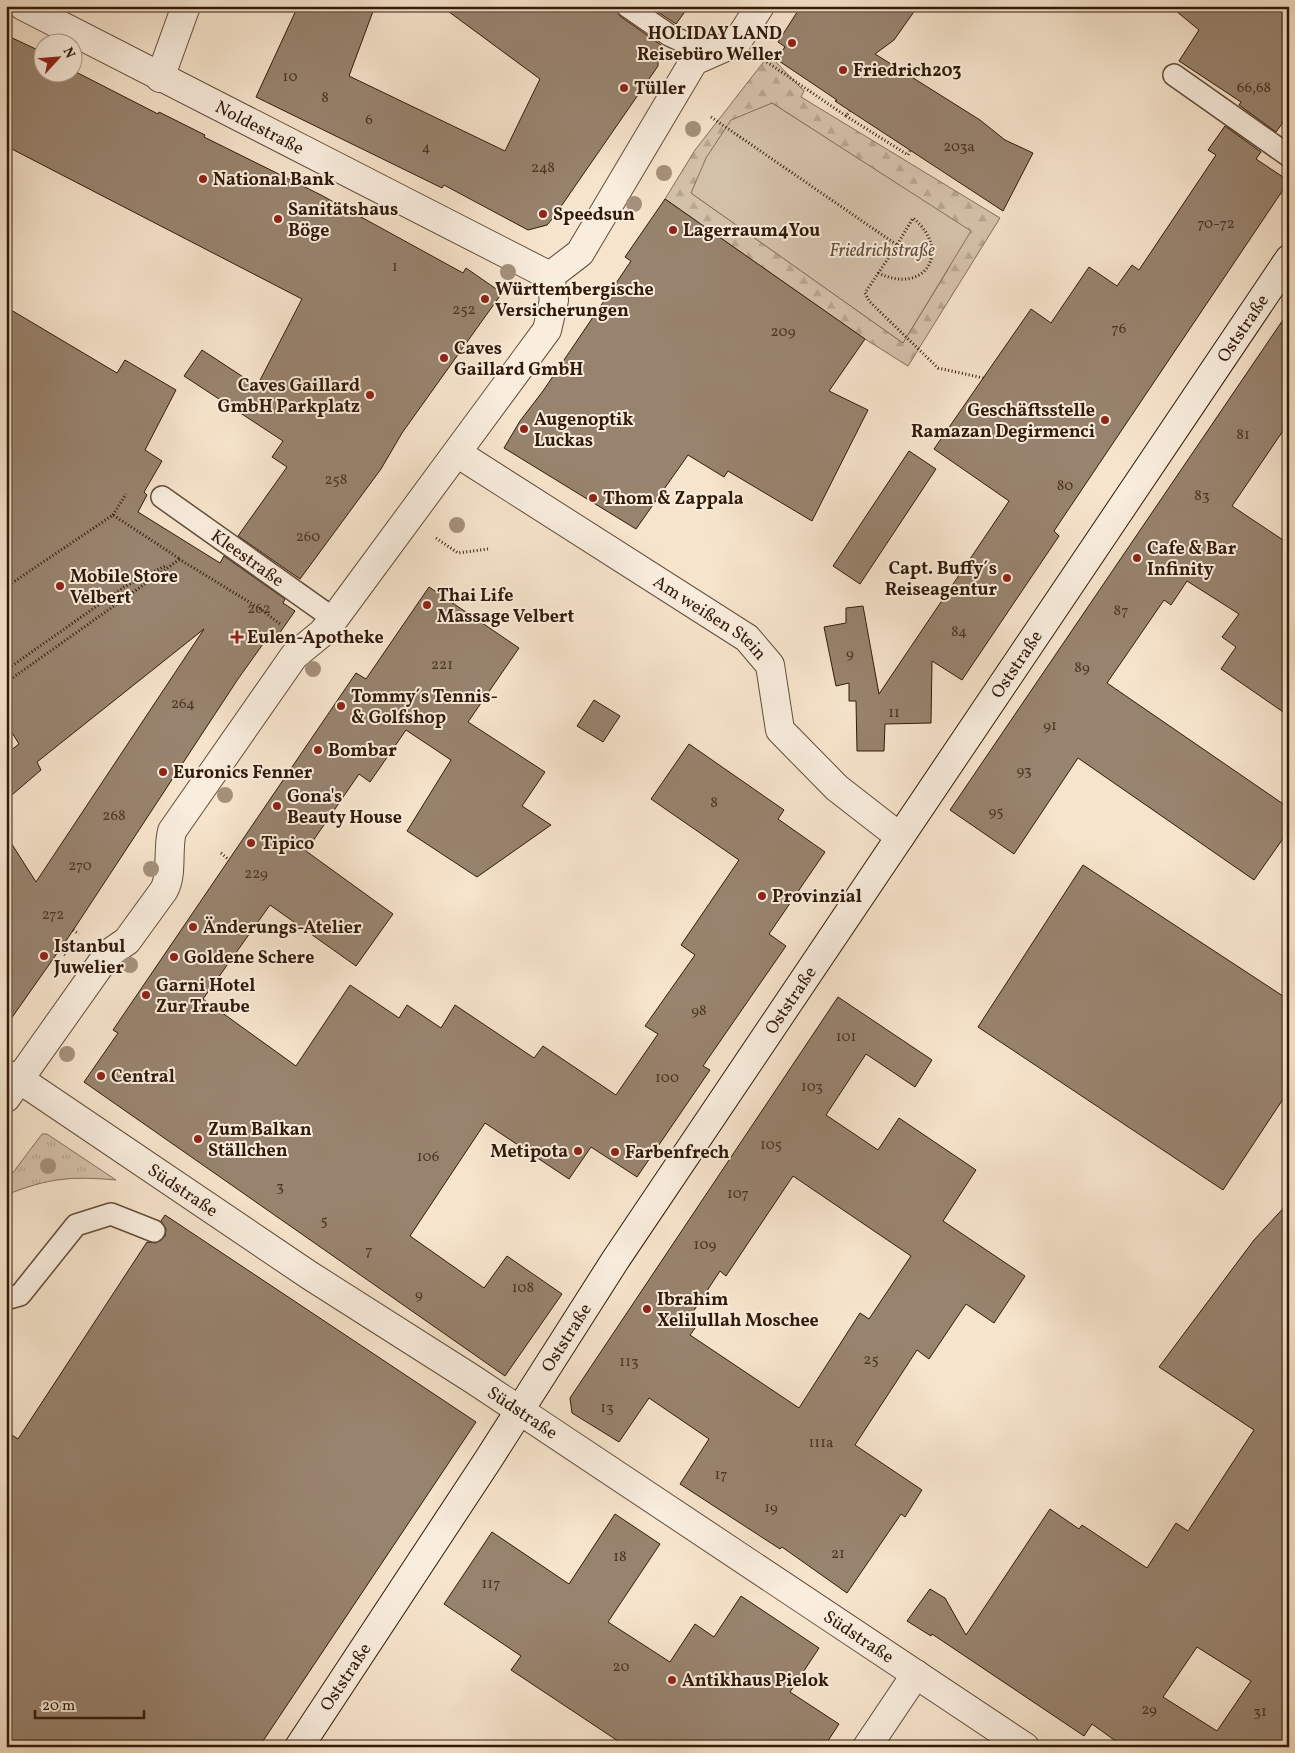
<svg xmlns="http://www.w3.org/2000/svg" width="1295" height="1753" font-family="Vollkorn,serif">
<defs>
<pattern id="grass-tufts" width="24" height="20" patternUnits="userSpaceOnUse" patternTransform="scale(1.25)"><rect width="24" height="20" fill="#d5c2ab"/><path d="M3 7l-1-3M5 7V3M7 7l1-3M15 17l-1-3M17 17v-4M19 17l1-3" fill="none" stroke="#b7a692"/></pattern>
<pattern id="forest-firs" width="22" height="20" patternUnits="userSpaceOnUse" patternTransform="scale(1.25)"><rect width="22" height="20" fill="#d5c2ab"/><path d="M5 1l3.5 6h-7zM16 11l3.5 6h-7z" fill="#b7a692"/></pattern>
</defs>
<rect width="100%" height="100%" fill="#f6e4cc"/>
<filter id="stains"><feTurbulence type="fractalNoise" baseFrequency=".004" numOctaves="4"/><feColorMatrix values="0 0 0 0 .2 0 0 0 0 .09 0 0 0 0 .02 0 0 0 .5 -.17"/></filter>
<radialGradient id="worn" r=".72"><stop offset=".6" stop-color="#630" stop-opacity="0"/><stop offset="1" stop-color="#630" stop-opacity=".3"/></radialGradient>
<path fill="url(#grass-tufts)" stroke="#846e5a" d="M42,1134h5l69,46c-45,-4 -68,-2 -110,15v-13z"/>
<path fill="url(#forest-firs)" stroke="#846e5a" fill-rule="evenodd" d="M769,55l35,36 -3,6 199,121 -92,148 -43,-27 -200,-140 30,-49zM772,103l133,86 45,77 -47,77 -212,-150z"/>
<path fill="#d5c2ab" stroke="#846e5a" d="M772,103l199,128 -68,112 -212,-150 15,-35 25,-38z"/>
<path fill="#98836e" stroke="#321a08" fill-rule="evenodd" d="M298,6h77l-26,70 156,75 35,-72 -99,-73h174l5,10 41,29 -3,5v16l-105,152 -6,7 -19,5 -84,-45 -2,3 -186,-91z
M649,6h40l-13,18z
M801,6h117l-24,34 -19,14 105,66 25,20 28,13 -30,58 -168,-110 2,-1 -61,-41 9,-12 -7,-5z
M1170,6h119v108l-13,18 -37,-27 2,-3 -62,-41 20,-31z
M6,35l36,17v20h30v-2l86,44 1,-2 46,23 -1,2 117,58 142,78 3,-5 36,25 -100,140 -21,36 -81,110 -62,-43 49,-69 -15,-10 11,-16 -99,-65 18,-26 55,36 45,-87 -296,-153z
M1225,126l36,26 -5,7 33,22 -235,350 5,5 -97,144 -30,-19 -1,62 -46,1 -1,27h-27l-1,-50h-7v-18l-13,3 -12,-59 22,-4v-15l17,-2 16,88 130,-193 -75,-52 97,-140 20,14 38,-56 28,19 15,-21 7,5 77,-115 -8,-5z
M665,199l200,140 -36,52 39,19 -56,111 -84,-50 -4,6 -36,-22 -52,74 -132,-81 16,-27 23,-30 88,-130 -6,-4z
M6,307l111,66 8,-13 51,30 -31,60 17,11 -18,31 3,3 -9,17 82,51 4,-7 61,43 -2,4 12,8 -21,30 -6,-4 -30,42 -166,253 -66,94v-191l30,47 168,-253 -167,133 4,8 -35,30v-46l13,-10 -13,-21z
M1289,311v111l-57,84 57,38v172l-68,-47 15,-22 -14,-10 17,-23 -52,-33 -16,24 -7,-5 -57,83 182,125v22l-35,50 -176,-122 -64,96 -64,-44z
M909,451l27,18 -76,115 -27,-18z
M429,587l90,61 -51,74 77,50 -23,34 29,19 -74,52 -70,-46 44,-71 -45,-30 -36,52 -11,-8 -53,77 87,63 -37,52 -86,-61 -67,94 93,67 54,-81 49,33 8,-13 34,23 14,-23 79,53 9,-12 73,49 42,-61 -13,-8 50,-71 -14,-10 58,-85 -88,-61 38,-55 95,66 -6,9 47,33 -56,82 17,12 -83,120 7,4 -73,107 -46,-30 -22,32 -84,-56 -75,113 74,52 23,-32 55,38 -57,82 -421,-294 34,-49 -5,-3 243,-357 10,6z
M594,700l26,16 -17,26 -26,-16z
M1083,865l206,135v90l-66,100 -245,-163z
M838,997l94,63 -17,27 -49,-33 -40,61 52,35 21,-32 77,52 -33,51 82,55 -31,47 -28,-19 -37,55 -12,-9 -62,95 67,45 -17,27 -4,-3 -54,79 -65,-46 -2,2 -100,-65 29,-45 -60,-41 -30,44 -47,-29 -2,-15zM793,1176l118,80 -42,63 -9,-6 -61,95 -109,-73 8,-11 -9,-6 31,-47 6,5z
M1289,1202v545h-165l-32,-23 -8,12 -152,-102 -1,2 -24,-15 23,-32 15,9 21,37 84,-126 29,20 3,-4 65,43 29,-45 12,8 66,-101 -95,-63 95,-127zM1197,1647l54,34 -34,50 -54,-34z
M165,1215l311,207 -217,325h-253v-316l12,8 129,-197 9,1 9,-7 1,-7 -5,-8z
M615,1514l45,30 -52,78 62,40 25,-38 19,13 27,-41 78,52 -29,44 49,32 -15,23h-197l-116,-77 10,-14 -77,-52 48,-72 77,52z"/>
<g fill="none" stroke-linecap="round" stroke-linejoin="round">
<defs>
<g id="lane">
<path d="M627,6l42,29 40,19"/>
<path d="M1174,75l115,81"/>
<path id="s1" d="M162,497l172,122"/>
<path d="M6,1299l14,-4 56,-70 35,-11 43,17"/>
</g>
<g id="street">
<path id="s2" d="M23,6l527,270"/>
<path d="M160,78l26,-72"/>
<path d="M550,276l30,-23 114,-192 43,-19 23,-36"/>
<path id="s3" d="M457,453l290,185 23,27 10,65 57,58 63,49"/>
<path id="s4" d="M6,1074l13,5 290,196 165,105 551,367"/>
<path d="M6,1098l102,-144 19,-13 37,-51c9,-16 3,-40 8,-59l122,-175 28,-23 12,-14 213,-289 7,-30 -4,-24"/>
<path d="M867,1747l49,-73"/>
</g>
<g id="secondary">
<path id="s5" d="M299,1747l189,-287 128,-201 673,-1000"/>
</g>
</defs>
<use href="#lane" stroke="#634c39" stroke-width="24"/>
<use href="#street" stroke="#634c39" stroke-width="30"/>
<use href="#secondary" stroke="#321a08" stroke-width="30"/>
<path stroke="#321a08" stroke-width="3" stroke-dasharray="1 2.5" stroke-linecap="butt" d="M764,60l82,56 4,-5
M846,116l62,39 2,-4
M711,117l186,128 -32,48 4,8 69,67 45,10
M878,273c48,23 74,-23 35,-55l-16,27
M113,515l13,-21
M436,538l22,15 30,-4
M179,559l80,49 21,16
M6,587l107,-72 67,44 -169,120 -5,-7
M6,670l118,-83 43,-22
M221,853l8,7
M73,930l6,4
M59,950l6,5"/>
<use href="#lane" stroke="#f9edde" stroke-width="21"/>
<use href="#street" stroke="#f9edde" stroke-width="28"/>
<use href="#secondary" stroke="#f9edde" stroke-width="28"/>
</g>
<g fill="#a5907b">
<circle cx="693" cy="129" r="8"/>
<circle cx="664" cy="173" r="8"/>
<circle cx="634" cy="204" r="8"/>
<circle cx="508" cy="272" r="8"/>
<circle cx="457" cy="525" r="8"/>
<circle cx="313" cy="669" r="8"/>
<circle cx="225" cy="795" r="8"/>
<circle cx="151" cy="869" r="8"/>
<circle cx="130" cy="965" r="8"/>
<circle cx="67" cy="1054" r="8"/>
<circle cx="48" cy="1166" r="8"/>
</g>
<g fill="#8f2418" stroke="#f9edde" stroke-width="2">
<circle cx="792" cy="43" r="5"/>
<circle cx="843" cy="70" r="5"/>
<circle cx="624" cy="88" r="5"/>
<circle cx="203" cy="179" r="5"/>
<circle cx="543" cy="214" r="5"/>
<circle cx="278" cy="219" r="5"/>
<circle cx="673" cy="230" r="5"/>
<circle cx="485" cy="299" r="5"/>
<circle cx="444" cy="358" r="5"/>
<circle cx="370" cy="395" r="5"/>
<circle cx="1105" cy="420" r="5"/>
<circle cx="524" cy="429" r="5"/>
<circle cx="593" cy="498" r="5"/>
<circle cx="1137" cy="558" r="5"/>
<circle cx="1007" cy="578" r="5"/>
<circle cx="60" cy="586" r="5"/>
<circle cx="427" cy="605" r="5"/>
<path d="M234.5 629.5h5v5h5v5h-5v5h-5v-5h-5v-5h5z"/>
<circle cx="341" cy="706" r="5"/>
<circle cx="318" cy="750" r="5"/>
<circle cx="163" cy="772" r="5"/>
<circle cx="277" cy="806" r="5"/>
<circle cx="251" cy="843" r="5"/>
<circle cx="762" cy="896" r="5"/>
<circle cx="193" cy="927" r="5"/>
<circle cx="44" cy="956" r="5"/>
<circle cx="174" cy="957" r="5"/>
<circle cx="146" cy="995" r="5"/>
<circle cx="101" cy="1076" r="5"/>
<circle cx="198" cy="1139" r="5"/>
<circle cx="578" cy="1151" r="5"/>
<circle cx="615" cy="1152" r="5"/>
<circle cx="647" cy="1309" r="5"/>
<circle cx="672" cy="1680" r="5"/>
</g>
<g text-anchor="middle" stroke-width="4" stroke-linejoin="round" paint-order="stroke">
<g font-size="15" fill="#4c3422">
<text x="290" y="81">10</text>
<text x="1254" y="92">66,68</text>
<text x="325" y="102">8</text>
<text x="369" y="124">6</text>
<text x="959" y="151">203a</text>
<text x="426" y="152">4</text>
<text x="543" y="172">248</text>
<text x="1216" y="228">70-72</text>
<text x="395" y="271">1</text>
<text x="464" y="314">252</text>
<text x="1119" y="333">76</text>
<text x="783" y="336">209</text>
<text x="1243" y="439">81</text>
<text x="336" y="484">258</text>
<text x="1065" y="490">80</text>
<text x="1202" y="500">83</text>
<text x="308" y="541">260</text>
<text x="259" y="613">262</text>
<text x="1121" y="615">87</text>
<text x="959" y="636">84</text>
<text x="850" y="658">9</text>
<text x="442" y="669">221</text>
<text x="1082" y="672">89</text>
<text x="183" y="708">264</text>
<text x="894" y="717">11</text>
<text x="1050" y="730">91</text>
<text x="1024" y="775">93</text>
<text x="714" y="807">8</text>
<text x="996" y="816">95</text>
<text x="114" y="820">268</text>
<text x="80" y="870">270</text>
<text x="256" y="878">229</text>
<text x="53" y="919">272</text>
<text x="699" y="1015">98</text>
<text x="846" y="1041">101</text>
<text x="667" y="1082">100</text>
<text x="812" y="1091">103</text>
<text x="771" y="1149">105</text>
<text x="428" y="1161">106</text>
<text x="280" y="1191">3</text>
<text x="738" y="1198">107</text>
<text x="324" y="1225">5</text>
<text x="705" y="1249">109</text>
<text x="369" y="1255">7</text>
<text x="523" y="1292">108</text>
<text x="419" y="1299">9</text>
<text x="871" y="1364">25</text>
<text x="629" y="1366">113</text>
<text x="607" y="1412">13</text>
<text x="821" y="1447">111a</text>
<text x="721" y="1479">17</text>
<text x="771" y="1512">19</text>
<text x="838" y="1558">21</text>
<text x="620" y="1561">18</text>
<text x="491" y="1588">117</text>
<text x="621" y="1671">20</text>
<text x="1149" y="1714">29</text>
<text x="1260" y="1716">31</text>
</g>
<g font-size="18" font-weight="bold" fill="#321a08" stroke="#f9edde" text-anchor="start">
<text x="782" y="39" text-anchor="end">HOLIDAY LAND<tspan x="782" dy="21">Reisebüro Weller</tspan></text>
<text x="853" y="76">Friedrich203</text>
<text x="634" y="94">Tüller</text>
<text x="213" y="185">National Bank</text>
<text x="288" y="215">Sanitätshaus<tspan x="288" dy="21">Böge</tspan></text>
<text x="553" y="220">Speedsun</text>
<text x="683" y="236">Lagerraum4You</text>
<text x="495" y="295">Württembergische<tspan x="495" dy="21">Versicherungen</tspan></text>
<text x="454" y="354">Caves<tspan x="454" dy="21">Gaillard GmbH</tspan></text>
<text x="360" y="391" text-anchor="end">Caves Gaillard<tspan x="360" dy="21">GmbH Parkplatz</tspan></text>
<text x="1095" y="416" text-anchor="end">Geschäftsstelle<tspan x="1095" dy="21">Ramazan Degirmenci</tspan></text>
<text x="534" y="425">Augenoptik<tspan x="534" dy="21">Luckas</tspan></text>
<text x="603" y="504">Thom &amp; Zappala</text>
<text x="1147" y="554">Cafe &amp; Bar<tspan x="1147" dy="21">Infinity</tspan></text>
<text x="997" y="574" text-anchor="end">Capt. Buffy´s<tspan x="997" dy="21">Reiseagentur</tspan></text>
<text x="70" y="582">Mobile Store<tspan x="70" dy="21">Velbert</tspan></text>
<text x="437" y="601">Thai Life<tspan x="437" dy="21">Massage Velbert</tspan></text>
<text x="247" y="643">Eulen-Apotheke</text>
<text x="351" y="702">Tommy´s Tennis-<tspan x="351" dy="21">&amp; Golfshop</tspan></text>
<text x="328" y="756">Bombar</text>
<text x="173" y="778">Euronics Fenner</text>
<text x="287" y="802">Gona's<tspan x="287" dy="21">Beauty House</tspan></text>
<text x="261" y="849">Tipico</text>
<text x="772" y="902">Provinzial</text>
<text x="203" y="933">Änderungs-Atelier</text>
<text x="54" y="952">Istanbul<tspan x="54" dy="21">Juwelier</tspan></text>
<text x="184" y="963">Goldene Schere</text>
<text x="156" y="991">Garni Hotel<tspan x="156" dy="21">Zur Traube</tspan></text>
<text x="111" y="1082">Central</text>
<text x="208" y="1135">Zum Balkan<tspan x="208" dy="21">Ställchen</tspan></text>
<text x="568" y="1157" text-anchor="end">Metipota</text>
<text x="625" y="1158">Farbenfrech</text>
<text x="657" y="1305">Ibrahim<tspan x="657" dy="21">Xelilullah Moschee</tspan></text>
<text x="682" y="1686">Antikhaus Pielok</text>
</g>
<g font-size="18" fill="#321a08" stroke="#f9edde">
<text dy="6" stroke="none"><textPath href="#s2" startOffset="266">Noldestraße</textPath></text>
<text dy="6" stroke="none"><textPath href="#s5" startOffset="1704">Oststraße</textPath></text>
<text dy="6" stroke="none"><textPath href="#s1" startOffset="105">Kleestraße</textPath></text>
<text dy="6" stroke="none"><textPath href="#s3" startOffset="302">Am weißen Stein</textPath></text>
<text dy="6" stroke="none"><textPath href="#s5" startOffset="1299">Oststraße</textPath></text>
<text dy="6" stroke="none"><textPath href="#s5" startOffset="894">Oststraße</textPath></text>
<text dy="6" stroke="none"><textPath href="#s4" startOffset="212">Südstraße</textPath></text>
<text dy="6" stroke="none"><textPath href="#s5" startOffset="489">Oststraße</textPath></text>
<text dy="6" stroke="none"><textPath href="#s4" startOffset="618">Südstraße</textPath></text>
<text dy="6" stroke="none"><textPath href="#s4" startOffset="1022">Südstraße</textPath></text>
<text dy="6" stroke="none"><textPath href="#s5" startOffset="84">Oststraße</textPath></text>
</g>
<g font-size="18" font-style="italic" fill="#634c39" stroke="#f9edde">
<text x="882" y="256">Friedrichstraße</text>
</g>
</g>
<rect width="1295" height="1753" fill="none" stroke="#f6e4cc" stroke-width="25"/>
<rect x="8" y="8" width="1280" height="1738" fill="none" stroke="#321a08" stroke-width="2.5"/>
<rect x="12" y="12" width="1270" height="1728" fill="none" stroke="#321a08"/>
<g transform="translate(58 58) rotate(64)"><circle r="24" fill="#f9edde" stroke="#a99988"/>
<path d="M0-4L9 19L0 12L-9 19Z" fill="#8f2418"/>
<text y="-8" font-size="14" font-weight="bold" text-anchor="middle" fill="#321a08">N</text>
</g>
<path d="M35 1710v8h109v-8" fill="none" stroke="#321a08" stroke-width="2.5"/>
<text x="42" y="1710" font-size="15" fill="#321a08" stroke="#f9edde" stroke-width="4" paint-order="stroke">20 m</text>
<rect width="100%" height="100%" filter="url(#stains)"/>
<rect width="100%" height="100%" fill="url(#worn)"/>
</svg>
